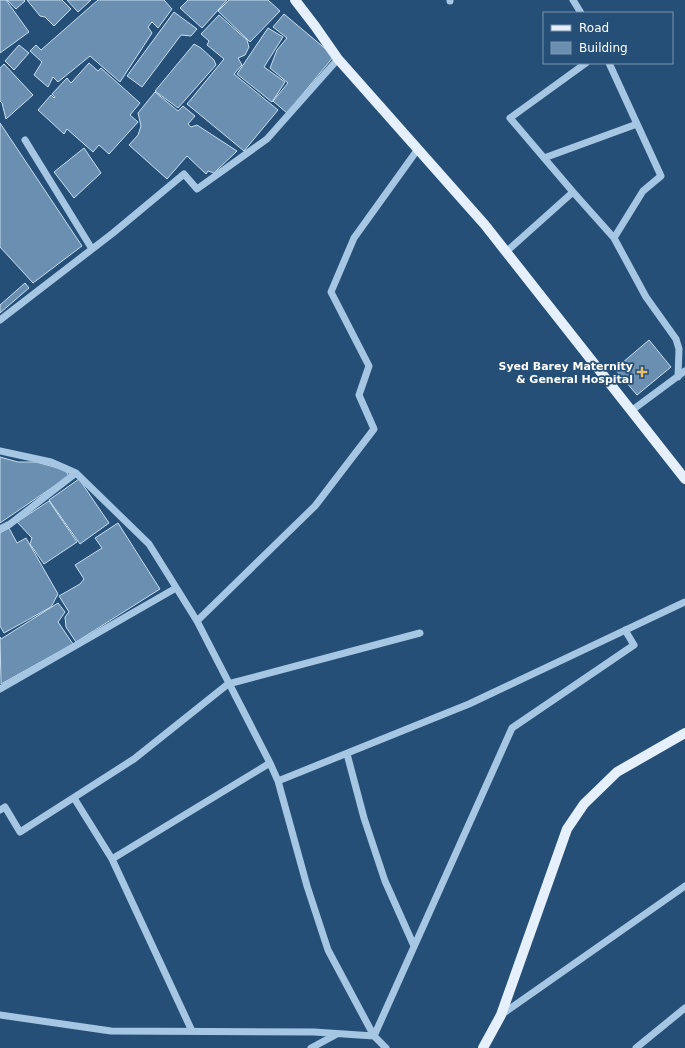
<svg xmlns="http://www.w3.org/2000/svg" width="685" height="1048" font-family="'DejaVu Sans',sans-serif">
<rect width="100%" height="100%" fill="#254f77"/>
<path fill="#6a8fb0" stroke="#c8dff2" d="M0,0h6l23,32 -29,21z
M7,0h17l1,1 -9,8z
M27,0h35l9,9 -17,17 -9,-9 -5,-1z
M67,0h24l-13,12z
M98,0h66l8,9 -14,19 -6,-6 -4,5 4,6 -32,49 -30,-26 -32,26 -5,-5 -5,10 -14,-12 8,-13 -12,-11 6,-6 5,5z
M188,0h39l-25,28 -22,-20z
M229,0h39l12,11 -30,31 -32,-31z
M174,12l23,17 -6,7 -10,-1 -39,52 -15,-11z
M284,14l50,42 -47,57 -14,-12 15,-18 -18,-15 7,-18 10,-12 -14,-11z
M219,15l28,25 2,7 -4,8 -7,3 4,7 -8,9 44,36 -34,41 -57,-47 37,-45 -17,-14 2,-4 -8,-7z
M268,28l15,9 -19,30 21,15 -13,20 -35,-28z
M194,44l7,4 13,12 2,5 -38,43 -23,-17z
M19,45l10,8 -15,17 -9,-9z
M89,63l9,8 3,-3 39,35 -10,12 8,7 -29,32 -10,-9 -6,7 -26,-23 -3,5 -26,-24 13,-15 3,3 1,-1 -3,-3 15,-16 4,5z
M4,64l29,31 -27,24 -4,-16 -2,-2v-33z
M155,92l23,19 5,-5 12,10 -7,8 3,3 6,-2 40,26 -23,22 -6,-2 -2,3 -19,-18 -20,23 -38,-34 9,-10 3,-9 -3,-13z
M0,123l82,123 -49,37 -33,-36z
M84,148l17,25 -27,25 -20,-26z
M25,283l4,5 -29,25v-8z
M649,340l22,27 -34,28 -22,-26z
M0,457l18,5h18l29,8 4,6 -69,47z
M79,479l30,44 -29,21 -31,-44z
M49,501l28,41 -33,22 -14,-20 2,-6 -15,-16z
M118,523l42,66 -84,53 -10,-15 -1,-10 4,-5 -10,-16 21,-12 4,-5 -9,-14 27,-17 -7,-10z
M9,528l8,15 9,-5 32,56 -7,13 -47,26 -4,-7v-93z
M58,603l7,9 -7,10 15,22 -72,40 -1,-47 1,2z"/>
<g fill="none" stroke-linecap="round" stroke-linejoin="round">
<path stroke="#a6c7e3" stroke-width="7" d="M573,0l8,13
M450,1v-1
M25,140l67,109
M544,158l93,-34
M573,192l-63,-74 76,-55
M614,238l32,59 30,42 3,10 -1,28
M506,252l67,-60 41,46 29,-47 18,-15 -52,-113
M0,320l113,-87 71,-59 13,15 70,-50 71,-80
M631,411l54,-40
M0,451l51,11 25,11 73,71 48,77 73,142 8,18 29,105 21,64 46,86
M0,529l10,-5 66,-51
M197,621l118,-115 59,-77 -15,-34 10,-29 -38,-74 23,-54 64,-89
M0,689l176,-101
M347,754l17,64 21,63 29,65
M278,781l191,-77 216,-102
M74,798l38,61 158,-96
M0,810l5,-3 15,25 114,-73 94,-75 192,-51
M112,859l80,172
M0,1015l111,16 203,1 60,4 12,12
M501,1015l184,-129
M374,1036l138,-308 122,-83 -9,-15
M311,1048l26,-14
M636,1048l49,-40"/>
<path stroke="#e5f0fc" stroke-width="10" d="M295,0l20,26 23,33 147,166 200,254
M483,1048l18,-33 66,-186 17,-25 33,-32 68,-39"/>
</g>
<path fill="#ecbc6b" stroke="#254f77" stroke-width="1.5" d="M640 366h4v4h4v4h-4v4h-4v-4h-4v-4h4z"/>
<g text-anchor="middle" stroke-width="3.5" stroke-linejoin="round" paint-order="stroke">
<g font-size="11" font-weight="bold" fill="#fff" stroke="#254f77" text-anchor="end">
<text x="633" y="370">Syed Barey Maternity<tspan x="633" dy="13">&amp; General Hospital</tspan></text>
</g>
</g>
<rect x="543" y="12" width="130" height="52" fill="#254f77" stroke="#7c95ad"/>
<rect x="551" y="25" width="20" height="6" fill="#e5f0fc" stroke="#7c95ad"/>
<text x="579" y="32" font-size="12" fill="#ffffff">Road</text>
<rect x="551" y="42" width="20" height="12" fill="#6a8fb0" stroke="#7c95ad"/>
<text x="579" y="52" font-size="12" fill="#ffffff">Building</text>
</svg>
